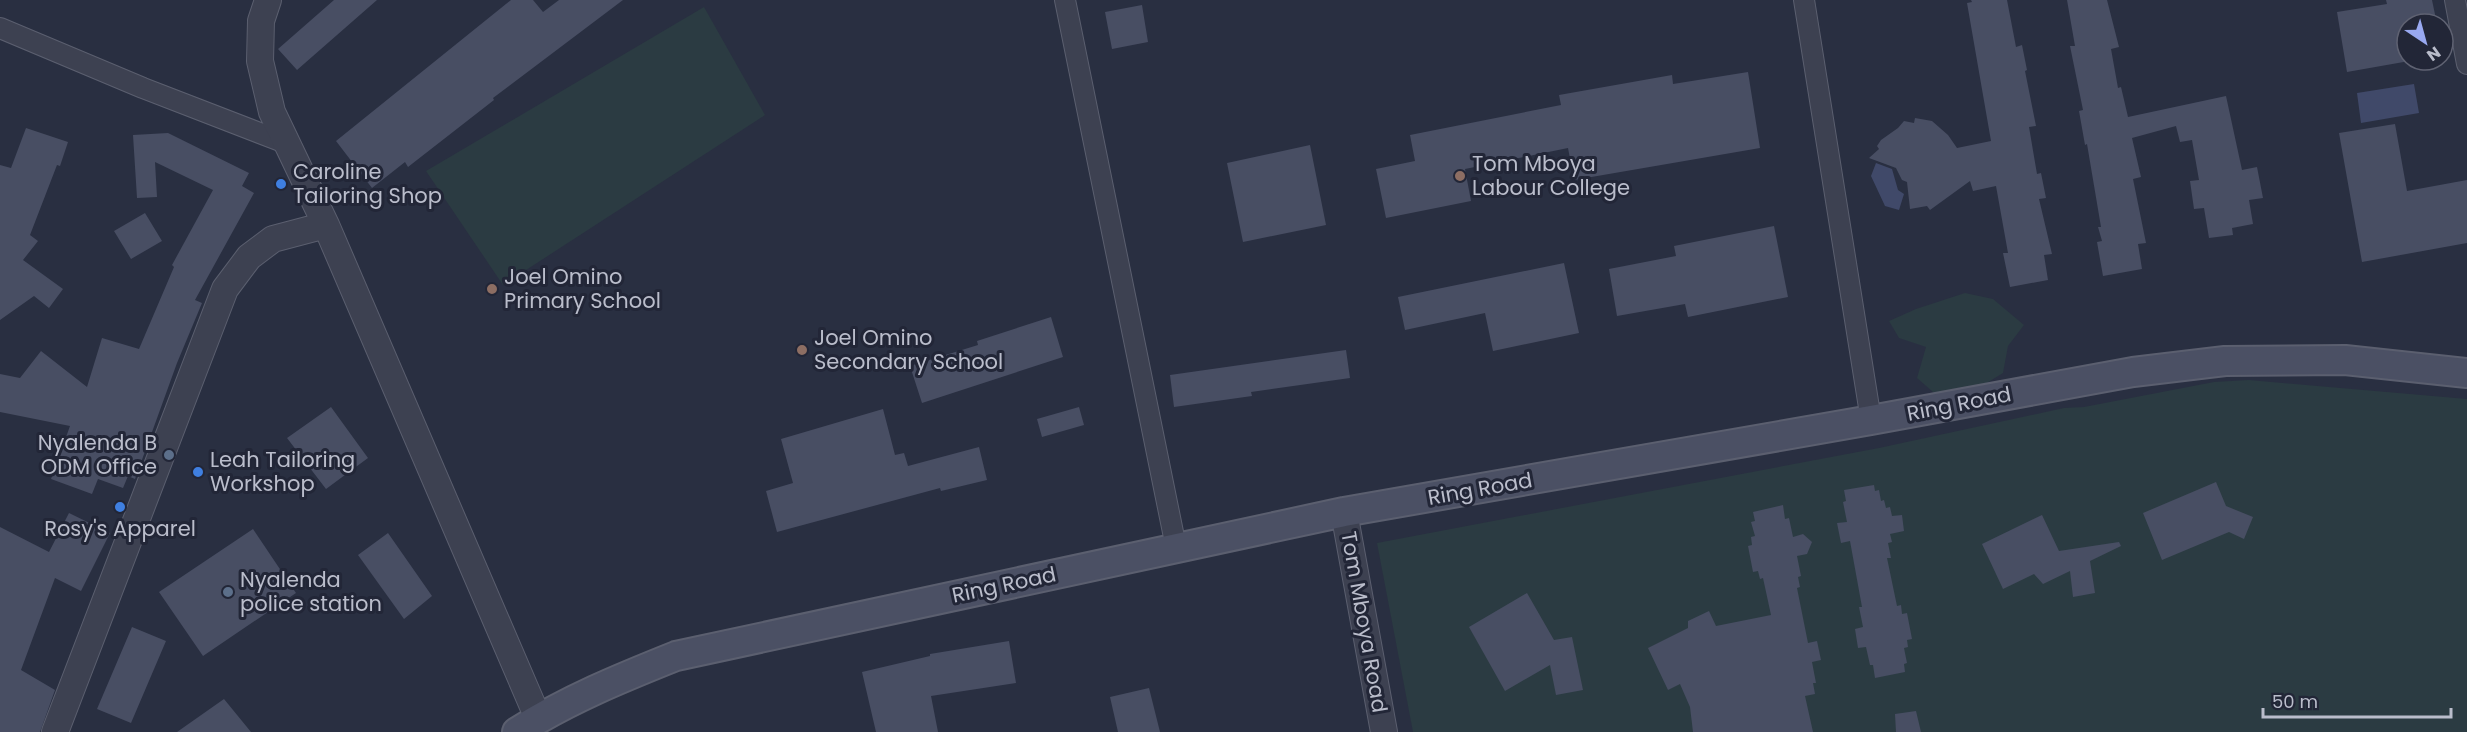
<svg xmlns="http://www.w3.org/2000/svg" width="2467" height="732" font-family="Poppins,sans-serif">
<rect width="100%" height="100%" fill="#292f41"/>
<path fill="#2b3b42" d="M704,7l61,108 -262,170 -77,-114z
M1965,293l28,6 31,26 -16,21 -5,27 -54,33 -32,-28 9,-31 -27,-9 -10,-17 27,-12z
M2249,380l218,19v333h-1054l-36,-189 502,-95 185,-40 20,-1 130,-25z"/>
<path fill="#404969" d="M2414,84l5,29 -58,10 -4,-30z
M1876,163l16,6 6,21 6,4 -5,16 -14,-4 -14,-30z"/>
<path fill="#484e63" d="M334,0h43l-80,70 -19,-21z
M511,0h22l10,12 16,-12h64l-130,98 1,2 -86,67 -3,-5 -33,26 -36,-47z
M1971,0h36l9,47 6,-2 5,25 -2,1 11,55 -7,1 8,47 4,-1 5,25 -7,1 13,55 -8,1 4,25 -38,7 -7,-34h5l-12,-67 -23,5 -3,-10 -40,29 -3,-4 -17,3 -3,-27 -5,-2 -6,-12 -27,-10 10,-9 -2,-3 4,-6 17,-12 6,-7 10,2 1,-5 17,3 16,14 9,13 34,-7 -24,-138 5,-1z
M2067,0h40l12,47 -8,2 7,39 3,-1 7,30 98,-21 16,74 15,-3 6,31 -14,2 4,24 -21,4 1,7 -24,3 -5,-30 -10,1 -4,-28 9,-1 -7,-40 -12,2 -4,-16 -44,12 9,39 -8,2 13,64 -8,1 4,25 -39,7 -6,-34 5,-1 -4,-14h3l-14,-83 -2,1 -6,-34 4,-1 -13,-64h5z
M2386,0h46l5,24h-30v36h8l-68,12 -10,-60 50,-8z
M1142,5l6,37 -36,7 -7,-37z
M1748,72l12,76 -186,32 -6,-32 -103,21 6,32 -85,17 -10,-49 39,-8 -5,-26 151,-30 -2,-10 113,-20 1,9z
M2395,124l12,67 60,-11v63l-105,19 -23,-129z
M26,128l42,14 -8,24 -3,-1 -27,70 8,6 -15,19 40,29 -14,19 -15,-12 -34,24v-155l11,3z
M168,133l81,40 -7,13 12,7 -59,107 7,3 -25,60 -42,116 -7,-3 -5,12 -25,-9 -6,15 -41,-15 19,-53 -70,-14v-38l20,4 21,-27 46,36 15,-49 37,11 35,-82 -2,-2 41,-75 -58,-28 2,35 -20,1 -4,-63z
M1310,145l16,80 -83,17 -16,-79z
M145,213l17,28 -31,18 -17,-28z
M1774,226l14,71 -100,20 -3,-13 -68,12 -8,-47 67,-13 -2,-10z
M1564,263l15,70 -86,18 -8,-38 -80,17 -7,-33z
M1051,317l12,40 -141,46 -12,-37 68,-21 -1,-4z
M1346,350l4,28 -99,14 1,4 -78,11 -4,-32z
M331,407l37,51 -42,31 -39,-51z
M1079,407l5,18 -42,12 -5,-18z
M883,409l12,46 9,-2 4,13 71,-19 8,33 -46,11 -1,-3 -163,44 -11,-41 27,-8 -12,-44z
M2216,482l10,24 27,11 -9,22 -15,-7 -67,28 -19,-47z
M1874,485l1,6 4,-1 2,11 3,-1 2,8 4,-1 2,9 10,-1 2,16 -14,3 2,8 -4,1 3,15h-4l10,48 4,-1 1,9 5,-1 5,26 -5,1 1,7 -4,1 3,15 -3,1 1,8 -30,6 -2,-13h-3l-4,-18 -8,1 -3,-19 8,-2 -4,-20h3l-12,-66 -9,2 -4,-20 10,-1 -4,-20 3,-1 -2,-11z
M1783,505l2,14 4,-1 4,19 10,-3 9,8 -5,12 -10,2 4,20 -3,1 2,10 -3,1 11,55 9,-2 4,19 -9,2 4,21h-3l2,11 -10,2 8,36h-120l-3,-25 -10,-23 -12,6 -20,-42 40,-20v-7l21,-10 7,15 55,-11 -8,-37 -3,1 -2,-8 -5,1 -5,-26 4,-1 -1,-8 4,-1 -4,-14 4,-1 -2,-9z
M69,513l41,20 -29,58 -26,-13 -34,92 34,20 -15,42h-40v-205l49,25z
M2042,515l17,36 60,-9 2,4 -31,15 5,32 -22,4 -3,-26 -27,13 -9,-10 -31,15 -21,-45z
M253,529l43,64 -93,63 -44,-64z
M388,533l44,63 -28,23 -46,-64z
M1527,593l27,47 18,-3 11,53 -27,5 -6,-30 -45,26 -36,-64z
M132,627l34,14 -35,82 -34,-14z
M1009,641l7,42 -85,13 7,36h-62l-14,-60 68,-16v-2z
M1149,688l11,44h-42l-8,-35z
M224,699l27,33h-74z
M1916,711l5,21h-25l-1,-18z"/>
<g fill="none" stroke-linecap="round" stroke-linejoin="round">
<defs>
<path id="minor" d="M1065,0l111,547
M1804,0l67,420
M2455,0l12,64
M0,28l143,60 145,56"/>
<path id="tertiary" d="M268,0l-7,21 -1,40 12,51 54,113 212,493
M1344,512l40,220
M55,732l170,-443 24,-32 24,-18 53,-14"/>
<path id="secondary" d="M517,732c50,-32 104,-54 159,-76l668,-144 527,-92 262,-48 92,-11 120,-1 122,13"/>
</defs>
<use href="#minor" stroke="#5b5f6f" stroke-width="22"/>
<use href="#tertiary" stroke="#5b5f6f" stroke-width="28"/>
<use href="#secondary" stroke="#5b5f6f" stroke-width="32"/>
<use href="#minor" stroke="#3d4151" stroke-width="20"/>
<use href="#tertiary" stroke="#3d4151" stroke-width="26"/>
<use href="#secondary" stroke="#4b5064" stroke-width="28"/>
</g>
<g fill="#8d6e63" stroke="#222637" stroke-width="2">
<circle cx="1460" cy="176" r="6"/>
<circle cx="492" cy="289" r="6"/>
<circle cx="802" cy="350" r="6"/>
</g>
<g fill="#3f7fe0" stroke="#222637" stroke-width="2">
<circle cx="281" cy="184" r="6"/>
<circle cx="198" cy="472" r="6"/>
<circle cx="120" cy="507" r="6"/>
</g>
<g fill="#5c6f8a" stroke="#222637" stroke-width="2">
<circle cx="169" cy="455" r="6"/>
<circle cx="228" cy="592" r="6"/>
</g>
<g text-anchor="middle" stroke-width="6" stroke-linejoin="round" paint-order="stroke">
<g font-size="21" fill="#babdcb" stroke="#222637" text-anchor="start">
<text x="1472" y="171">Tom Mboya<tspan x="1472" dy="24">Labour College</tspan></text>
<text x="293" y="179">Caroline<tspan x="293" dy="24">Tailoring Shop</tspan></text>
<text x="504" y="284">Joel Omino<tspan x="504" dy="24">Primary School</tspan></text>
<text x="814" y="345">Joel Omino<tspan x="814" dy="24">Secondary School</tspan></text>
<text x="157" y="450" text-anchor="end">Nyalenda B<tspan x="157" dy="24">ODM Office</tspan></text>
<text x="210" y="467">Leah Tailoring<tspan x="210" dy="24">Workshop</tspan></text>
<text x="120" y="536" text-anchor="middle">Rosy's Apparel</text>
<text x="240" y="587">Nyalenda<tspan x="240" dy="24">police station</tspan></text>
</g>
<g font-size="21" fill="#babdcb" stroke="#222637">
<text transform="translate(1959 404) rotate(-11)" y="7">Ring Road</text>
<text transform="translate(1480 489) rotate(-10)" y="7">Ring Road</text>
<text transform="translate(1004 585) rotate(-12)" y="7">Ring Road</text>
<text transform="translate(1364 622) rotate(80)" y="7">Tom Mboya Road</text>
</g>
</g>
<g transform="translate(2425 42) rotate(144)"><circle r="28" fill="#222637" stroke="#5f6272" stroke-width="1.5"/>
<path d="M0-4.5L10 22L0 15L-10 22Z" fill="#99a9f1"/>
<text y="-9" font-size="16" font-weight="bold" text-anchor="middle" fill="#babdcb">N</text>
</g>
<path d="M2263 708v9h188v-9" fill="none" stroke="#babdcb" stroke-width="3"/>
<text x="2272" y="708" font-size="18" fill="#babdcb" stroke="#222637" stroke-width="4.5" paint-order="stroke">50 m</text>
</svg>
